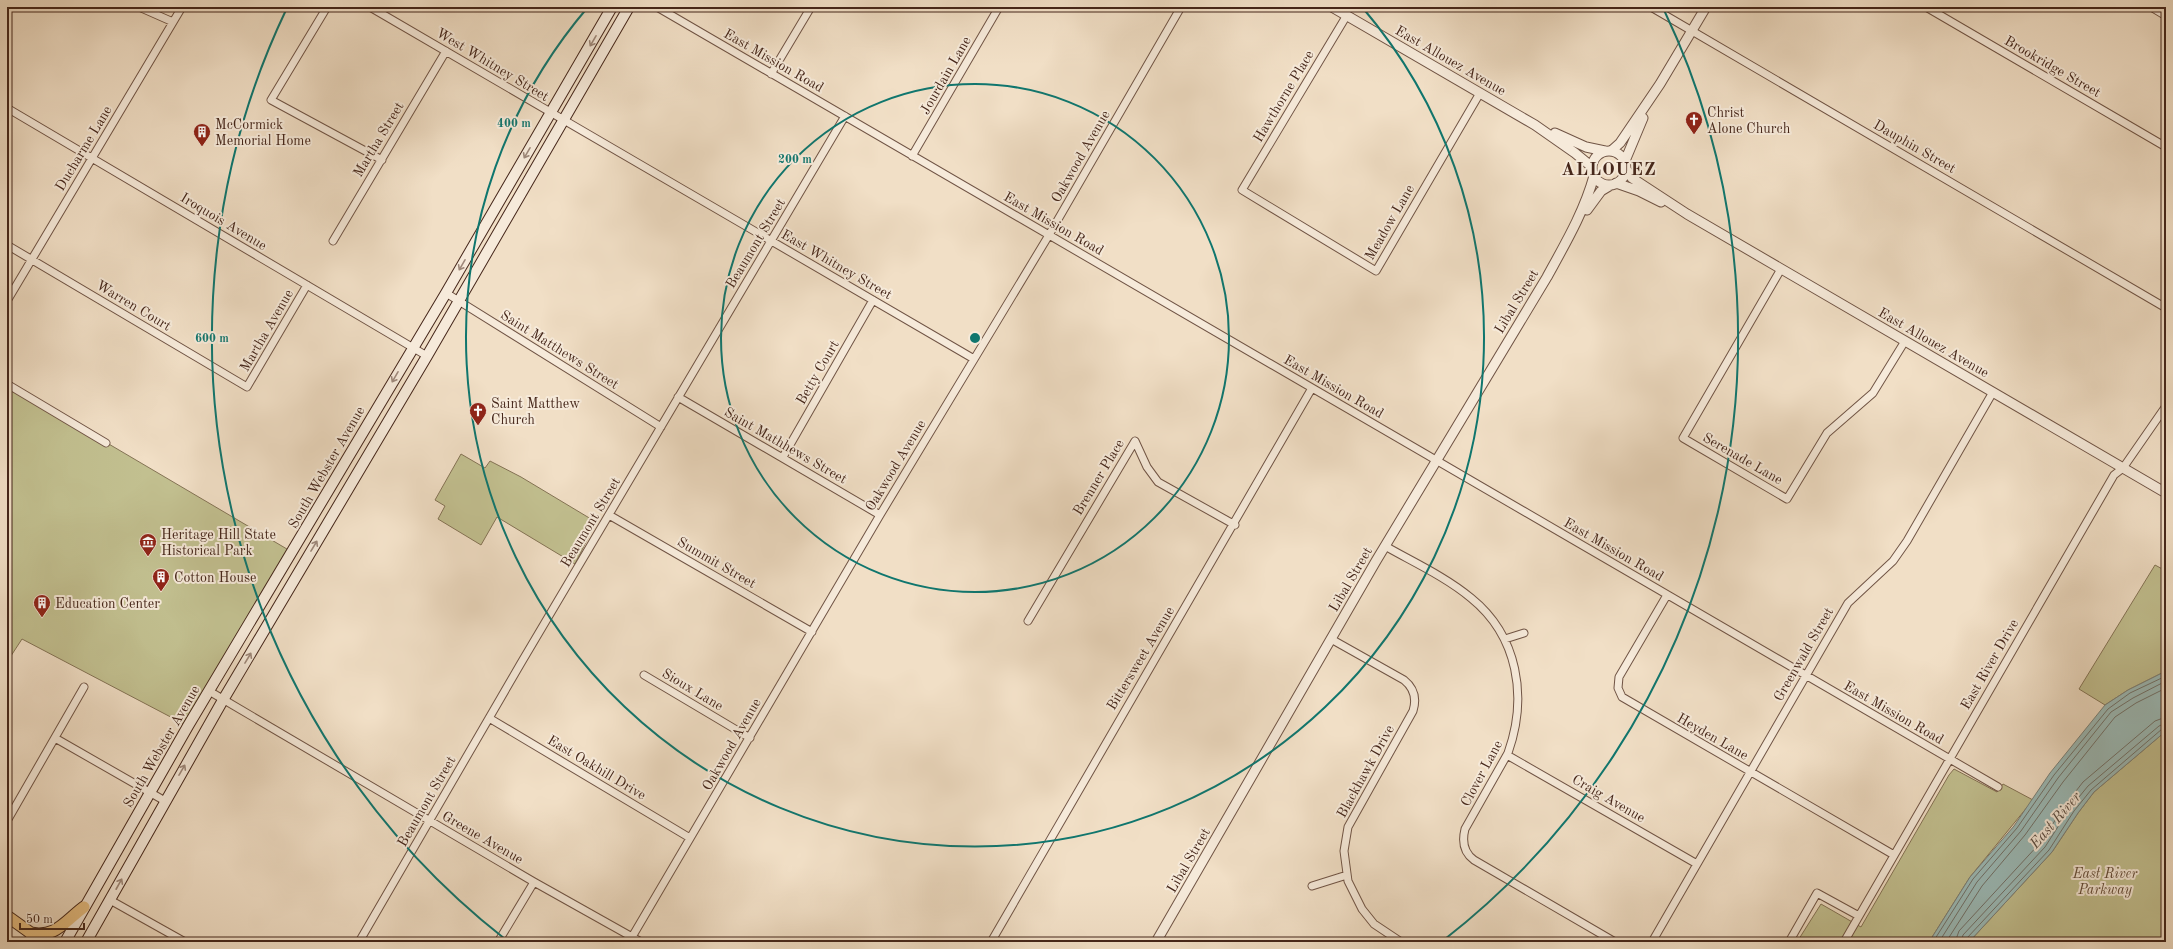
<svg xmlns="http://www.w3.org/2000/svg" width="2173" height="949" font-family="'Old Standard TT',serif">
<rect width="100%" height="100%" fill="#f1dfc6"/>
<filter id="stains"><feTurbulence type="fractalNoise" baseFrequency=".005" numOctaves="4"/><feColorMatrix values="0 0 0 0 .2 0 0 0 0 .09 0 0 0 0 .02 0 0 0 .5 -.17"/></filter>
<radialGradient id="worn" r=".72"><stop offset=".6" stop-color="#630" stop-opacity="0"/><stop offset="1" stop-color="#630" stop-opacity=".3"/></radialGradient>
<path fill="#c2c090" stroke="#847355" d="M7,384l285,168 -108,172 -162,-85 -15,23z
M461,454l24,14 5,-7 31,16 75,45 -21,42 -78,-47 -16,28 -43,-26 7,-13 -10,-6z
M2155,565l11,6v100l-38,19 -23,15 -26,-16z
M2166,731v211h-197l83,-90 26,-39 16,-21z
M1954,769l43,23 6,-8 30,16 -63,77 -41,65h-132l24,-38 40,23 88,-152z"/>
<path fill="#9bbcba" stroke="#79807a" d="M2166,671v60l-72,61 -16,21 -26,39 -83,90h-40l41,-65 44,-51 36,-53 55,-68 23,-15z"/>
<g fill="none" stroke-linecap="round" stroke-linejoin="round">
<path stroke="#70716a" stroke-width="1" d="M1933,942l40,-63 44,-51 37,-53 54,-66 22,-16 36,-17
M1939,942l38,-60 44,-51 37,-53 53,-66 22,-14 33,-17
M1946,942l36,-56 43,-51 38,-53 52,-65 21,-14 30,-15
M1955,942l4,-11 81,-88 26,-39 17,-22 72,-61 11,-4
M1961,942l2,-7 82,-88 25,-39 18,-22 71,-60 7,-3
M1966,942l1,-4 82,-88 25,-39 17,-21 71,-61 4,-1"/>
<defs>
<path id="minor" d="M139,7l34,15
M327,7l-56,93 111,60
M370,7l604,352
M657,7l1341,780
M1651,7l515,301
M1926,7l240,140
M2151,7l15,9
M1347,15l-105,175 134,81 104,-178
M771,74l40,-67
M7,108l420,248
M912,156l87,-149
M333,241l113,-190
M7,245l240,142 60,-102
M1781,269l-98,169 104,61 40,-66 46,-40 32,-52
M446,293l215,134
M7,301l175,-294
M7,384l99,59
M678,397l202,118
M783,457l90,-157
M609,515l203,117
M1385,546c28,16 61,31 86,52 47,38 57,99 37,155l-43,76c-3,12 -2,23 9,31l141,82
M1667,595l-48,82 -1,11 4,9 272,158
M1028,621l107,-180 12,26 11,15 77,43
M1331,639l73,41c10,8 13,18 9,31l-65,116 -4,24 4,30 14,28 12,15 27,18
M1505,639l19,-6
M644,675l106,63
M209,691l325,191 107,60
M489,718l201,120
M55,738l110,63
M1507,755l190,109
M7,821l77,-134
M1312,886l35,-11
M110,900l75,42
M632,937l248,-422 169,-280 132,-228
M359,942l162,-279 324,-547
M498,942l36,-60
M991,942l321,-554
M1652,942l196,-339 45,-42 14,-20 86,-149
M1789,942l28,-49 42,23
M1844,942l270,-467 9,-7 43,-62"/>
<path id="tertiary" d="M1332,7l203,118 40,28 17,14
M1555,133l31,14 19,4
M1592 168a17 17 0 1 1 34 0a17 17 0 1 1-34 0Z
M1611,151l9,-8 40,-59 46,-77
M1625,161l18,-43
M1626,169l6,9 55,36 479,279
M1616,183l23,8 22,11
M1587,210l14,-19 10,-6
M1156,942l220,-381 171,-284c18,-33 37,-65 47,-101"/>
<path id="secondary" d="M65,942l123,-216 258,-433 166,-286
M86,942l137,-242 204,-344 202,-349"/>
<path id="primary" d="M7,916l28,20
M30,933c26,5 34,-11 54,-26"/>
</defs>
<use href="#minor" stroke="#705445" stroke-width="9"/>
<use href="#tertiary" stroke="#705445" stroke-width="11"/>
<use href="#secondary" stroke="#45261a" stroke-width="12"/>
<use href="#primary" stroke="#45261a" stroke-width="13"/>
<use href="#minor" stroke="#f6eada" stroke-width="7"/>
<use href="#tertiary" stroke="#f6eada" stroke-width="9"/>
<use href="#secondary" stroke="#f6eada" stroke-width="10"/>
<use href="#primary" stroke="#e8c083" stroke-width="11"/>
</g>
<defs><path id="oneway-shaft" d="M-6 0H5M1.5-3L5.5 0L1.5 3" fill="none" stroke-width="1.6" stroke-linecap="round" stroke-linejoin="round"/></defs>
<g stroke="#9e887a">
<use href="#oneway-shaft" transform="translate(593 41) rotate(120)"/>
<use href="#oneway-shaft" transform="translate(527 153) rotate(120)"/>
<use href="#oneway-shaft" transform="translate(462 265) rotate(120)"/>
<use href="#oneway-shaft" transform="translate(395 377) rotate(120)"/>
<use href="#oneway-shaft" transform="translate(314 546) rotate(-59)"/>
<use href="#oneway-shaft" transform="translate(248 658) rotate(-59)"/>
<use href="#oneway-shaft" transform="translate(182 770) rotate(-60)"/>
<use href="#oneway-shaft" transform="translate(119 884) rotate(-61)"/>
</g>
<g fill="none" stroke="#0f766e" stroke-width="2">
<circle cx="975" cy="338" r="254"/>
<path d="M1362 7A509 509 0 1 1 588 7"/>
<path d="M505 939A763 763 0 0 1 286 10M1664 10A763 763 0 0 1 1445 939"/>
</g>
<defs>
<symbol id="church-pin" viewBox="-11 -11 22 30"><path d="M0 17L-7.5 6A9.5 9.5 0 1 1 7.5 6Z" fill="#8f2418" stroke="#f6eada"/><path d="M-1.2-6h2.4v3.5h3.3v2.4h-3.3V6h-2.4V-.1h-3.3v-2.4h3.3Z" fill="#fff"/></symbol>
<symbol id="building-pin" viewBox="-11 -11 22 30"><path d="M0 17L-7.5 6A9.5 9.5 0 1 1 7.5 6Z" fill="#8f2418" stroke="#f6eada"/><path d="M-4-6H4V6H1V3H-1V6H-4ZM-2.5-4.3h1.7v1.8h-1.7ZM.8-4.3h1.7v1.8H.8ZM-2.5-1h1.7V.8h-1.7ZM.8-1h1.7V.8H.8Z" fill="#fff"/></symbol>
<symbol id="museum-pin" viewBox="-11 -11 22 30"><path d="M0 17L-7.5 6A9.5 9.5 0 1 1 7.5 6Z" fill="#8f2418" stroke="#f6eada"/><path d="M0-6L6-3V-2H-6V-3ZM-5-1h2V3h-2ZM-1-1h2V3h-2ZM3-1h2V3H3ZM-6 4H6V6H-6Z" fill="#fff"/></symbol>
</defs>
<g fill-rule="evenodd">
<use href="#church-pin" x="1684" y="110" width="20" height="27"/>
<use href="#building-pin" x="192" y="122" width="20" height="27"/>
<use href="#church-pin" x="468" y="401" width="20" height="27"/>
<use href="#museum-pin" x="138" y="532" width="20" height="27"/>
<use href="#building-pin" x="151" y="567" width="20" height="27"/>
<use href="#building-pin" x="32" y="593" width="20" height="27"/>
</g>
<g text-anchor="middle" stroke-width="4" stroke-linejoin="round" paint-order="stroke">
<g font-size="14" fill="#45261a" stroke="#f6eada">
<text transform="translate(774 60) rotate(30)" y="5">East Mission Road</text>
<text transform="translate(1451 60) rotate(30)" y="5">East Allouez Avenue</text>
<text transform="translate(493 64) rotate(31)" y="5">West Whitney Street</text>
<text transform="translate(2053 66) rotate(30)" y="5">Brookridge Street</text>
<text transform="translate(945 75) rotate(-60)" y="5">Jourdain Lane</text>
<text transform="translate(1283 96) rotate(-59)" y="5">Hawthorne Place</text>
<text transform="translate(378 139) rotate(-59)" y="5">Martha Street</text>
<text transform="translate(1915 146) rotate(30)" y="5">Dauphin Street</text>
<text transform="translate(83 148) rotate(-59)" y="5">Ducharme Lane</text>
<text transform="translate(1080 156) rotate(-60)" y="5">Oakwood Avenue</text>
<text transform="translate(224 221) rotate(31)" y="5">Iroquois Avenue</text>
<text transform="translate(1389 222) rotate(-60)" y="5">Meadow Lane</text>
<text transform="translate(1054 223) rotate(30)" y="5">East Mission Road</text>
<text transform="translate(755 243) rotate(-59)" y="5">Beaumont Street</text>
<text transform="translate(837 264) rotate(30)" y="5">East Whitney Street</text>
<text transform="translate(1516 301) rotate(-59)" y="5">Libal Street</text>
<text transform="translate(134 305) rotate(31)" y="5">Warren Court</text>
<text transform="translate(266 330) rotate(-60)" y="5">Martha Avenue</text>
<text transform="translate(1934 342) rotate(30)" y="5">East Allouez Avenue</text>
<text transform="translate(560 349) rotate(32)" y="5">Saint Matthews Street</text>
<text transform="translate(817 372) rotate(-60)" y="5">Betty Court</text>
<text transform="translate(1334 386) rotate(30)" y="5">East Mission Road</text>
<text transform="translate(786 445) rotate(30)" y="5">Saint Mathhews Street</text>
<text transform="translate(1743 458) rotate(30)" y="5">Serenade Lane</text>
<text transform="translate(895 465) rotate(-59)" y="5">Oakwood Avenue</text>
<text transform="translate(326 467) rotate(-60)" y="5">South Webster Avenue</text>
<text transform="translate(1098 477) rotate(-59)" y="5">Brenner Place</text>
<text transform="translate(590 522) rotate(-59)" y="5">Beaumont Street</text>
<text transform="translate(1614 549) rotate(30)" y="5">East Mission Road</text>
<text transform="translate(717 562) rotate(30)" y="5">Summit Street</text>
<text transform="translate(1350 579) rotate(-60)" y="5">Libal Street</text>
<text transform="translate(1803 654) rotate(-60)" y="5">Greenwald Street</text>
<text transform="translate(1140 658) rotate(-59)" y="5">Bittersweet Avenue</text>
<text transform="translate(1989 664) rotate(-60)" y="5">East River Drive</text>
<text transform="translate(693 689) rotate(31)" y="5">Sioux Lane</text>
<text transform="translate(1894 712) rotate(30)" y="5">East Mission Road</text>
<text transform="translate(1713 736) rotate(30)" y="5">Heyden Lane</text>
<text transform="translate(731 744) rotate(-60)" y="5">Oakwood Avenue</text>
<text transform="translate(161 746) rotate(-60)" y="5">South Webster Avenue</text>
<text transform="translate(597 767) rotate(31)" y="5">East Oakhill Drive</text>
<text transform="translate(1365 771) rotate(-61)" y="5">Blackhawk Drive</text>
<text transform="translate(1481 773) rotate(-62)" y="5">Clover Lane</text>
<text transform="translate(1609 798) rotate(30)" y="5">Craig Avenue</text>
<text transform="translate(426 801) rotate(-60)" y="5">Beaumont Street</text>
<text transform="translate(483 837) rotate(30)" y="5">Greene Avenue</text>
<text transform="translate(1188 860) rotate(-60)" y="5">Libal Street</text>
</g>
<g font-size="14" fill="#45261a" stroke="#f6eada" text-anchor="start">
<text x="1707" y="117">Christ<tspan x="1707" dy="16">Alone Church</tspan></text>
<text x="215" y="129">McCormick<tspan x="215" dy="16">Memorial Home</tspan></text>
<text x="491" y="408">Saint Matthew<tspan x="491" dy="16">Church</tspan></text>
<text x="161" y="539">Heritage Hill State<tspan x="161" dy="16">Historical Park</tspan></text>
<text x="174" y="582">Cotton House</text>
<text x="55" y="608">Education Center</text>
</g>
<g font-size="14" font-style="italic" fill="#644c38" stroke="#f6eada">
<text x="2105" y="878">East River<tspan x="2105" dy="16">Parkway</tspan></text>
</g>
<g font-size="15" font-style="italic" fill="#5a4c42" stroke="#f6eada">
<text transform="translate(2055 820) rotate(-49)" y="5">East River</text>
</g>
<g font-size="18" font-weight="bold" letter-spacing="1" fill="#45261a" stroke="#f6eada">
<text x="1609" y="175">ALLOUEZ</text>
</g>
</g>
<circle cx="975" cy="338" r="6" fill="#0f766e" stroke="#f6eada" stroke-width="2"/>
<g font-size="12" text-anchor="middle" font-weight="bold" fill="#0f766e" stroke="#f6eada" stroke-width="4" stroke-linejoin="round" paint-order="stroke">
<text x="514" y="127">400 m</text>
<text x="795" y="163">200 m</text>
<text x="212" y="342">600 m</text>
</g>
<rect width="2173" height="949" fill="none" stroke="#f1dfc6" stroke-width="24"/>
<rect x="8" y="8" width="2157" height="933" fill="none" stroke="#45261a" stroke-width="2"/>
<rect x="12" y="12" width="2149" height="925" fill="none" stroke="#45261a"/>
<path d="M20 923v6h64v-6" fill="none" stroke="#45261a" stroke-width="2"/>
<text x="26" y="923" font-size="12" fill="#45261a" stroke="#f6eada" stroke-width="3" paint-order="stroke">50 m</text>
<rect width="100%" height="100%" filter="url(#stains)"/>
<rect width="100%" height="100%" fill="url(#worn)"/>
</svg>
